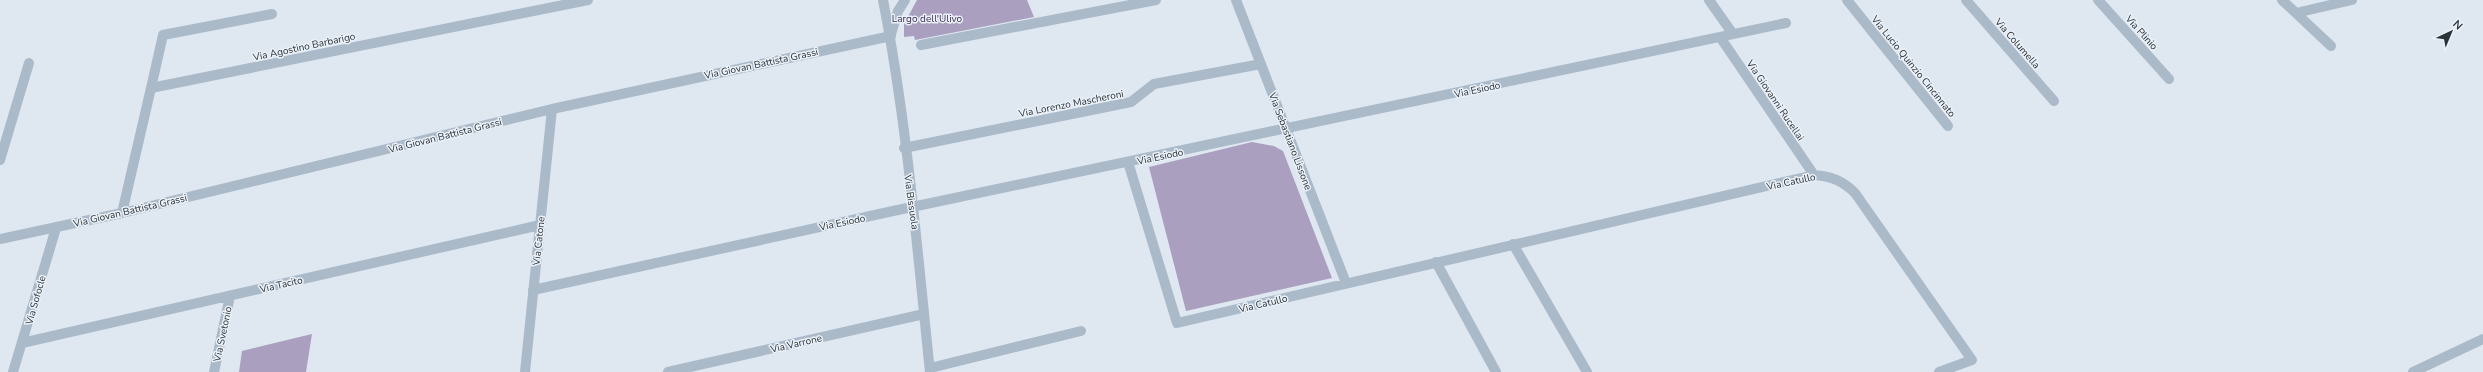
<svg xmlns="http://www.w3.org/2000/svg" width="2483" height="372" font-family="'Nunito Sans',sans-serif">
<rect width="100%" height="100%" fill="#dfe7f1"/>
<path fill="#ab9fc0" d="M917,0h110l7,17 -119,23 -1,-4 -10,1v-13z
M1252,142l22,4 9,5 49,127 -146,33 -37,-144z
M312,334l-6,38h-67l3,-21z"/>
<g fill="none" stroke-linecap="round" stroke-linejoin="round">
<path stroke="#abbac9" stroke-width="10" d="M1436,262l60,110"/>
<path stroke="#abbac9" stroke-width="10" d="M1236,0l110,283
M1709,0l24,34
M1847,0l101,126
M1966,0l88,101
M2098,0l71,79
M2282,0l49,46
M2296,13l56,-13
M1720,37l94,138
M921,45l235,-45
M151,88l12,-53 109,-21
M904,148l227,-46 23,-18 107,-20
M0,160l29,-97
M1128,162l49,161 637,-148c17,1 29,6 41,18l117,167 -33,12
M122,213l29,-125 437,-88
M0,239l122,-26 430,-104 339,-73
M1513,244l74,128
M533,290l360,-79 893,-188
M22,343l518,-118
M930,368l151,-37
M13,372l43,-144
M214,372l16,-76
M525,372l27,-263
M668,372l256,-58
M2413,372l70,-33"/>
<path stroke="#abbac9" stroke-width="10" d="M883,0c24,122 34,248 47,372
M891,34l7,-23 7,-11"/>
</g>
<g text-anchor="middle" stroke-width="3" stroke-linejoin="round" paint-order="stroke">
<g font-size="10" fill="#3e2f54" stroke="#ebf1f9">
<text x="927" y="22">Largo dell'Ulivo</text>
</g>
<g font-size="10" fill="#2a3337" stroke="#ebf1f9">
<text transform="translate(2142 32) rotate(48)" y="4">Via Plinio</text>
<text transform="translate(2018 43) rotate(49)" y="4">Via Columella</text>
<text transform="translate(304 46) rotate(-12)" y="4">Via Agostino Barbarigo</text>
<text transform="translate(761 63) rotate(-12)" y="4">Via Giovan Battista Grassi</text>
<text transform="translate(1914 66) rotate(51)" y="4">Via Lucio Quinzio Cincinnato</text>
<text transform="translate(1477 89) rotate(-12)" y="4">Via Esiodo</text>
<text transform="translate(1776 100) rotate(56)" y="4">Via Giovanni Rucellai</text>
<text transform="translate(1071 103) rotate(-11)" y="4">Via Lorenzo Mascheroni</text>
<text transform="translate(445 135) rotate(-14)" y="4">Via Giovan Battista Grassi</text>
<text transform="translate(1291 141) rotate(69)" y="4">Via Sebastiano Lissone</text>
<text transform="translate(1160 156) rotate(-12)" y="4">Via Esiodo</text>
<text transform="translate(1791 181) rotate(-12)" y="4">Via Catullo</text>
<text transform="translate(912 202) rotate(82)" y="4">Via Bissuola</text>
<text transform="translate(130 210) rotate(-13)" y="4">Via Giovan Battista Grassi</text>
<text transform="translate(842 222) rotate(-12)" y="4">Via Esiodo</text>
<text transform="translate(538 241) rotate(-84)" y="4">Via Catone</text>
<text transform="translate(281 284) rotate(-13)" y="4">Via Tacito</text>
<text transform="translate(35 300) rotate(-74)" y="4">Via Sofocle</text>
<text transform="translate(1263 303) rotate(-13)" y="4">Via Catullo</text>
<text transform="translate(222 334) rotate(-78)" y="4">Via Svetonio</text>
<text transform="translate(796 343) rotate(-13)" y="4">Via Varrone</text>
</g>
</g>
<g transform="translate(2451 32) rotate(44)" stroke="#ebf1f9" stroke-width="3" paint-order="stroke">
<path d="M0-3L7 15L0 10L-7 15Z" fill="#2a3337"/>
<text y="-6" font-size="11" font-weight="bold" text-anchor="middle" fill="#2a3337">N</text>
</g>
</svg>
